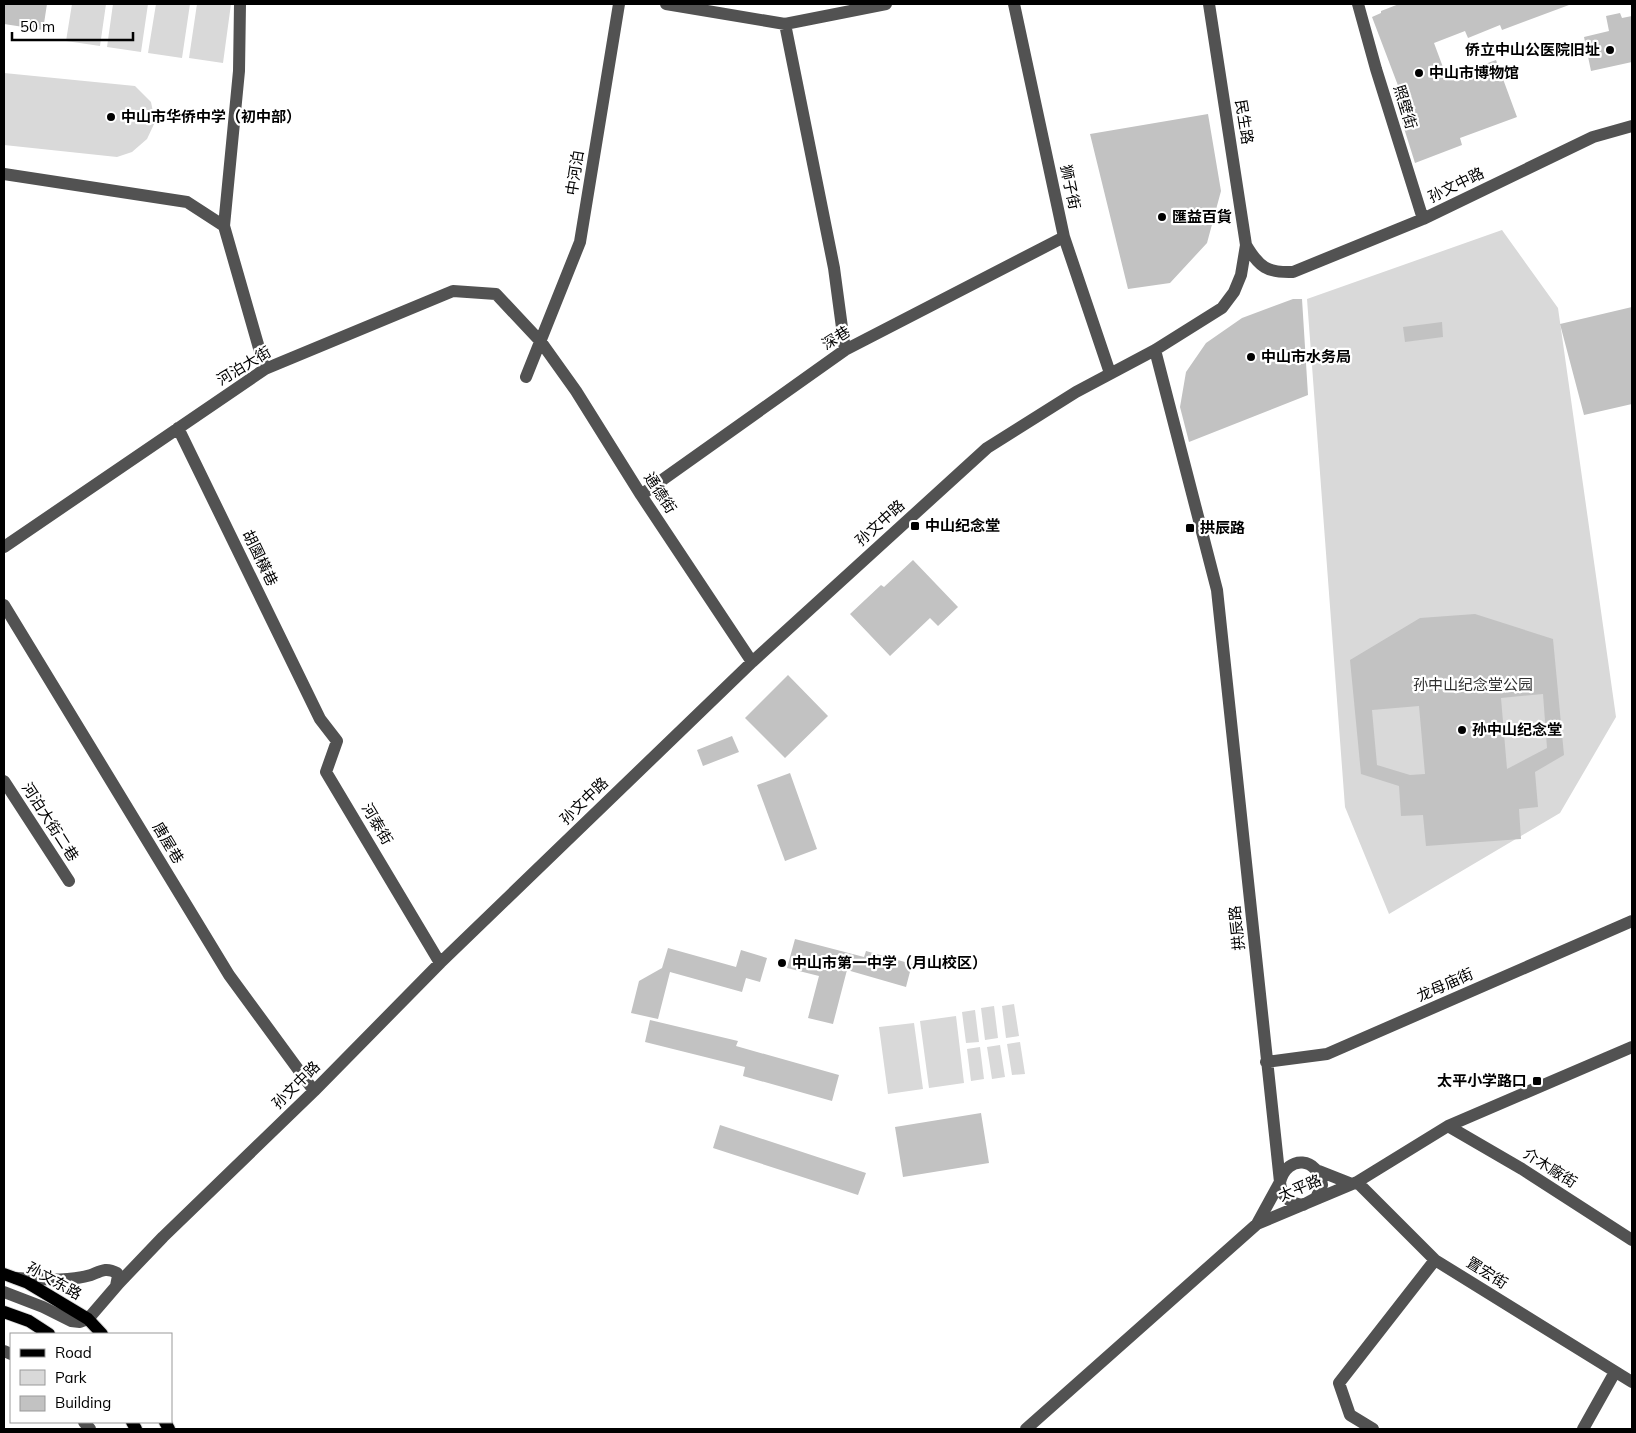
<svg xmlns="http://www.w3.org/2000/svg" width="1636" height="1433" font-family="Mulish,'Noto Sans SC',sans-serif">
<rect width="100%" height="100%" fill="#fff"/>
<path fill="#d9d9d9" d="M72,4h34l-6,42 -34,-5z
M113,4h35l-7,48 -34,-5z
M156,4h34l-8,54 -34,-5z
M197,4h34l-8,59 -34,-5z
M4,73l131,13 16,16 4,20 -8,17 -15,13 -15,5 -113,-12z
M1502,230l56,78 58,409 -56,96 -171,101 -44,-107 -38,-508z
M1014,1004l5,32 -13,2 -4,-32z
M994,1006l4,32 -13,2 -4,-32z
M975,1010l4,32 -13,1 -4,-31z
M956,1016l8,67 -35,5 -9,-67z
M914,1023l9,66 -35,5 -9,-67z
M1020,1042l5,32 -13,1 -5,-31z
M1000,1045l5,32 -13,2 -5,-32z
M980,1047l4,32 -13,2 -4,-32z"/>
<path fill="#c2c2c2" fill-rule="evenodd" d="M4,4h43l-4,26 -39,-6z
M1399,4h170v1l-67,25 -2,-5 -32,13 -3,-7 -31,12 13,35 49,-18 21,57 -57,21 2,7 -47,18 -18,-57 8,-2 -33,-87 9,-4v-2z
M1620,13l2,5 10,-2v46l-41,9 -7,-34 25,-6 -3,-15z
M1208,114l13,77 -14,52 -37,40 -42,6 -38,-155z
M1293,299h9l6,96 -119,47 -9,-35 6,-35 20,-29 36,-25z
M1632,307v97l-48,11 -24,-91z
M1442,322l1,15 -38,5 -2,-15z
M913,560l45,47 -20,19 -8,-8 -40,38 -40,-42 31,-29 3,2z
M1475,614l78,25 11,116 -29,17 3,35 -19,2 2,30 -95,7 -3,-31 -22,1 -2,-30 -38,-12 -11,-114 70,-42zM1543,694l4,54 -40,21 -6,-71zM1419,706l6,68 -15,1 -33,-10 -5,-55z
M788,675l40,41 -43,42 -40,-40z
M732,736l7,16 -36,14 -6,-16z
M790,773l27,76 -32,12 -28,-76z
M795,939l69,18 2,-6 46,13 -6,23 -59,-17 -14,54 -25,-6 11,-42 -32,-8z
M668,948l68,19 5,-17 26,8 -7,24 -14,-4 -4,14 -72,-20 -12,47 -27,-6 8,-32 23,-13z
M650,1020l88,21 -2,5 103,29 -7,26 -89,-25 2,-9 -100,-25z
M981,1113l8,50 -86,14 -8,-50z
M720,1125l146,48 -8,22 -145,-47z"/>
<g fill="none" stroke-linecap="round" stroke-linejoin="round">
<defs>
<path id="major" d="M4,1274l24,9 60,36 14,15
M4,1312l25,9 20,13
M132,1422l4,7
M165,1422l4,7"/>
</defs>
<use href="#major" stroke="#dbdbdb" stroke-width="14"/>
<path stroke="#525252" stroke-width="12" d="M666,4l119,20 101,-20
M1014,4l50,233 46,136
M1358,4l18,65 47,150
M785,24l49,244 11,82
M4,174l183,28 37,24 41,143
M224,226l15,-155 1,-67
M1246,245c13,22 21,28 47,27l130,-53 170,-82 39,-11
M1155,350l62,240 63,592c1,14 9,21 23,23l13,-7 6,-13c-3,-28 -35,-31 -42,-3l-23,42
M526,377l54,-135 39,-238
M178,428l142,291 17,22 -11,31 114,191
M641,495l204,-145 219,-113
M4,547l261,-178 188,-78 43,3 45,48 35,49 65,104 111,167
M4,605l225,370 85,116
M4,781l65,100
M1266,1062l61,-8 305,-133
M1448,1126l74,43 110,71
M1319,1171l33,13
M1357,1182l78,78 197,122
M16,1278c24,1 52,4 75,-3 10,-4 15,-8 26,-2l1,3 -2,10
M4,1292l39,15 28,14 9,1 8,-3 31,-36 44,-46 151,-146 126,-128 312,-301 235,-214 89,-56 79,-42 67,-42 12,-16 7,-17 5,-30 -37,-241
M4,1351l7,3
M84,1422l6,7
M1026,1429l231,-205 100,-42 91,-56 184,-79
M1373,1429l-23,-14 -11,-32 96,-123
M1583,1429l32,-57"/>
<use href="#major" stroke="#000" stroke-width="12"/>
</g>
<g fill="#000" stroke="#fff" stroke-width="2">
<circle cx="1610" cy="50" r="5"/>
<circle cx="1419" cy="73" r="5"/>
<circle cx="111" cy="117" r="5"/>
<circle cx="1162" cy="217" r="5"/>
<circle cx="1251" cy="357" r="5"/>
<rect x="910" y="521" width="10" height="10" rx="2.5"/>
<rect x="1185" y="523" width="10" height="10" rx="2.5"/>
<circle cx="1462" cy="730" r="5"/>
<circle cx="782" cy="963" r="5"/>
<rect x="1532" y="1076" width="10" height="10" rx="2.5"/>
</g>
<g text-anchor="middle" stroke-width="4.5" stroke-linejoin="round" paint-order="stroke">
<g font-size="15" font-weight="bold" fill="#000" stroke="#fff" text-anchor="start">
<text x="1600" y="55" text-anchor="end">侨立中山公医院旧址</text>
<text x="1429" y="78">中山市博物馆</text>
<text x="121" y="122">中山市华侨中学（初中部）</text>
<text x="1172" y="222">匯益百貨</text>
<text x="1261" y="362">中山市水务局</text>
<text x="925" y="531">中山纪念堂</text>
<text x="1200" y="533">拱辰路</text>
<text x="1472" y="735">孙中山纪念堂</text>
<text x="792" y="968">中山市第一中学（月山校区）</text>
<text x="1527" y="1086" text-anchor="end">太平小学路口</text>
</g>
<g font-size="15" fill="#000" stroke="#fff">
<text transform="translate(1405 107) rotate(73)" y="5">照壁街</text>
<text transform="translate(1244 122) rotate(81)" y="5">民生路</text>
<text transform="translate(575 173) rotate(-81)" y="5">中河泊</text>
<text transform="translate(1456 185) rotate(-26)" y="5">孙文中路</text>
<text transform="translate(1070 187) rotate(78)" y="5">狮子街</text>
<text transform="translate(836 338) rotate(-32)" y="5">深巷</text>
<text transform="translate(244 366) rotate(-31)" y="5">河泊大街</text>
<text transform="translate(660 493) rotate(57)" y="5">通德街</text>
<text transform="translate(880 523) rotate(-42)" y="5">孙文中路</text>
<text transform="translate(260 558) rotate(64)" y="5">胡園橫巷</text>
<text transform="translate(584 801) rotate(-44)" y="5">孙文中路</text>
<text transform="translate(50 822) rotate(57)" y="5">河泊大街二巷</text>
<text transform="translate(377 824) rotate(59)" y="5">河泰街</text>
<text transform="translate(168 843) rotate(59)" y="5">唐屋巷</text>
<text transform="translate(1237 928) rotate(-96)" y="5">拱辰路</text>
<text transform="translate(1445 985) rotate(-24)" y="5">龙母庙街</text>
<text transform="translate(296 1085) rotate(-45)" y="5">孙文中路</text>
<text transform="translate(1550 1168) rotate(32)" y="5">介木廠街</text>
<text transform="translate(1300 1188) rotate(-23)" y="5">太平路</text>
<text transform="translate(1487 1273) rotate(32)" y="5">置宏街</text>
<text transform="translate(54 1281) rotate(29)" y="5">孙文东路</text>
</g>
<g font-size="15" fill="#303030" stroke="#fff">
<text x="1473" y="690">孙中山纪念堂公园</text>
</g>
</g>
<rect width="1636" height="1433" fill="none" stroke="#000000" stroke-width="10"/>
<rect x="10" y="1333" width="162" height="90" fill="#ffffff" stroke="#999999"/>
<rect x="20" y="1349" width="25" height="8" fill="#000000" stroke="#999999"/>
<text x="55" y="1358" font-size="15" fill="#000000">Road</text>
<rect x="20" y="1370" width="25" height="15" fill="#d9d9d9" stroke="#999999"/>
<text x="55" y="1383" font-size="15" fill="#000000">Park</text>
<rect x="20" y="1396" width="25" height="15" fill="#c2c2c2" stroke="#999999"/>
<text x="55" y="1408" font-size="15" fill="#000000">Building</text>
<path d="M12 32v8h121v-8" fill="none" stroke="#000000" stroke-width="2.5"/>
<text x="20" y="32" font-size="15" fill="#000000" stroke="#ffffff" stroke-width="4" paint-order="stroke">50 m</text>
</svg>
